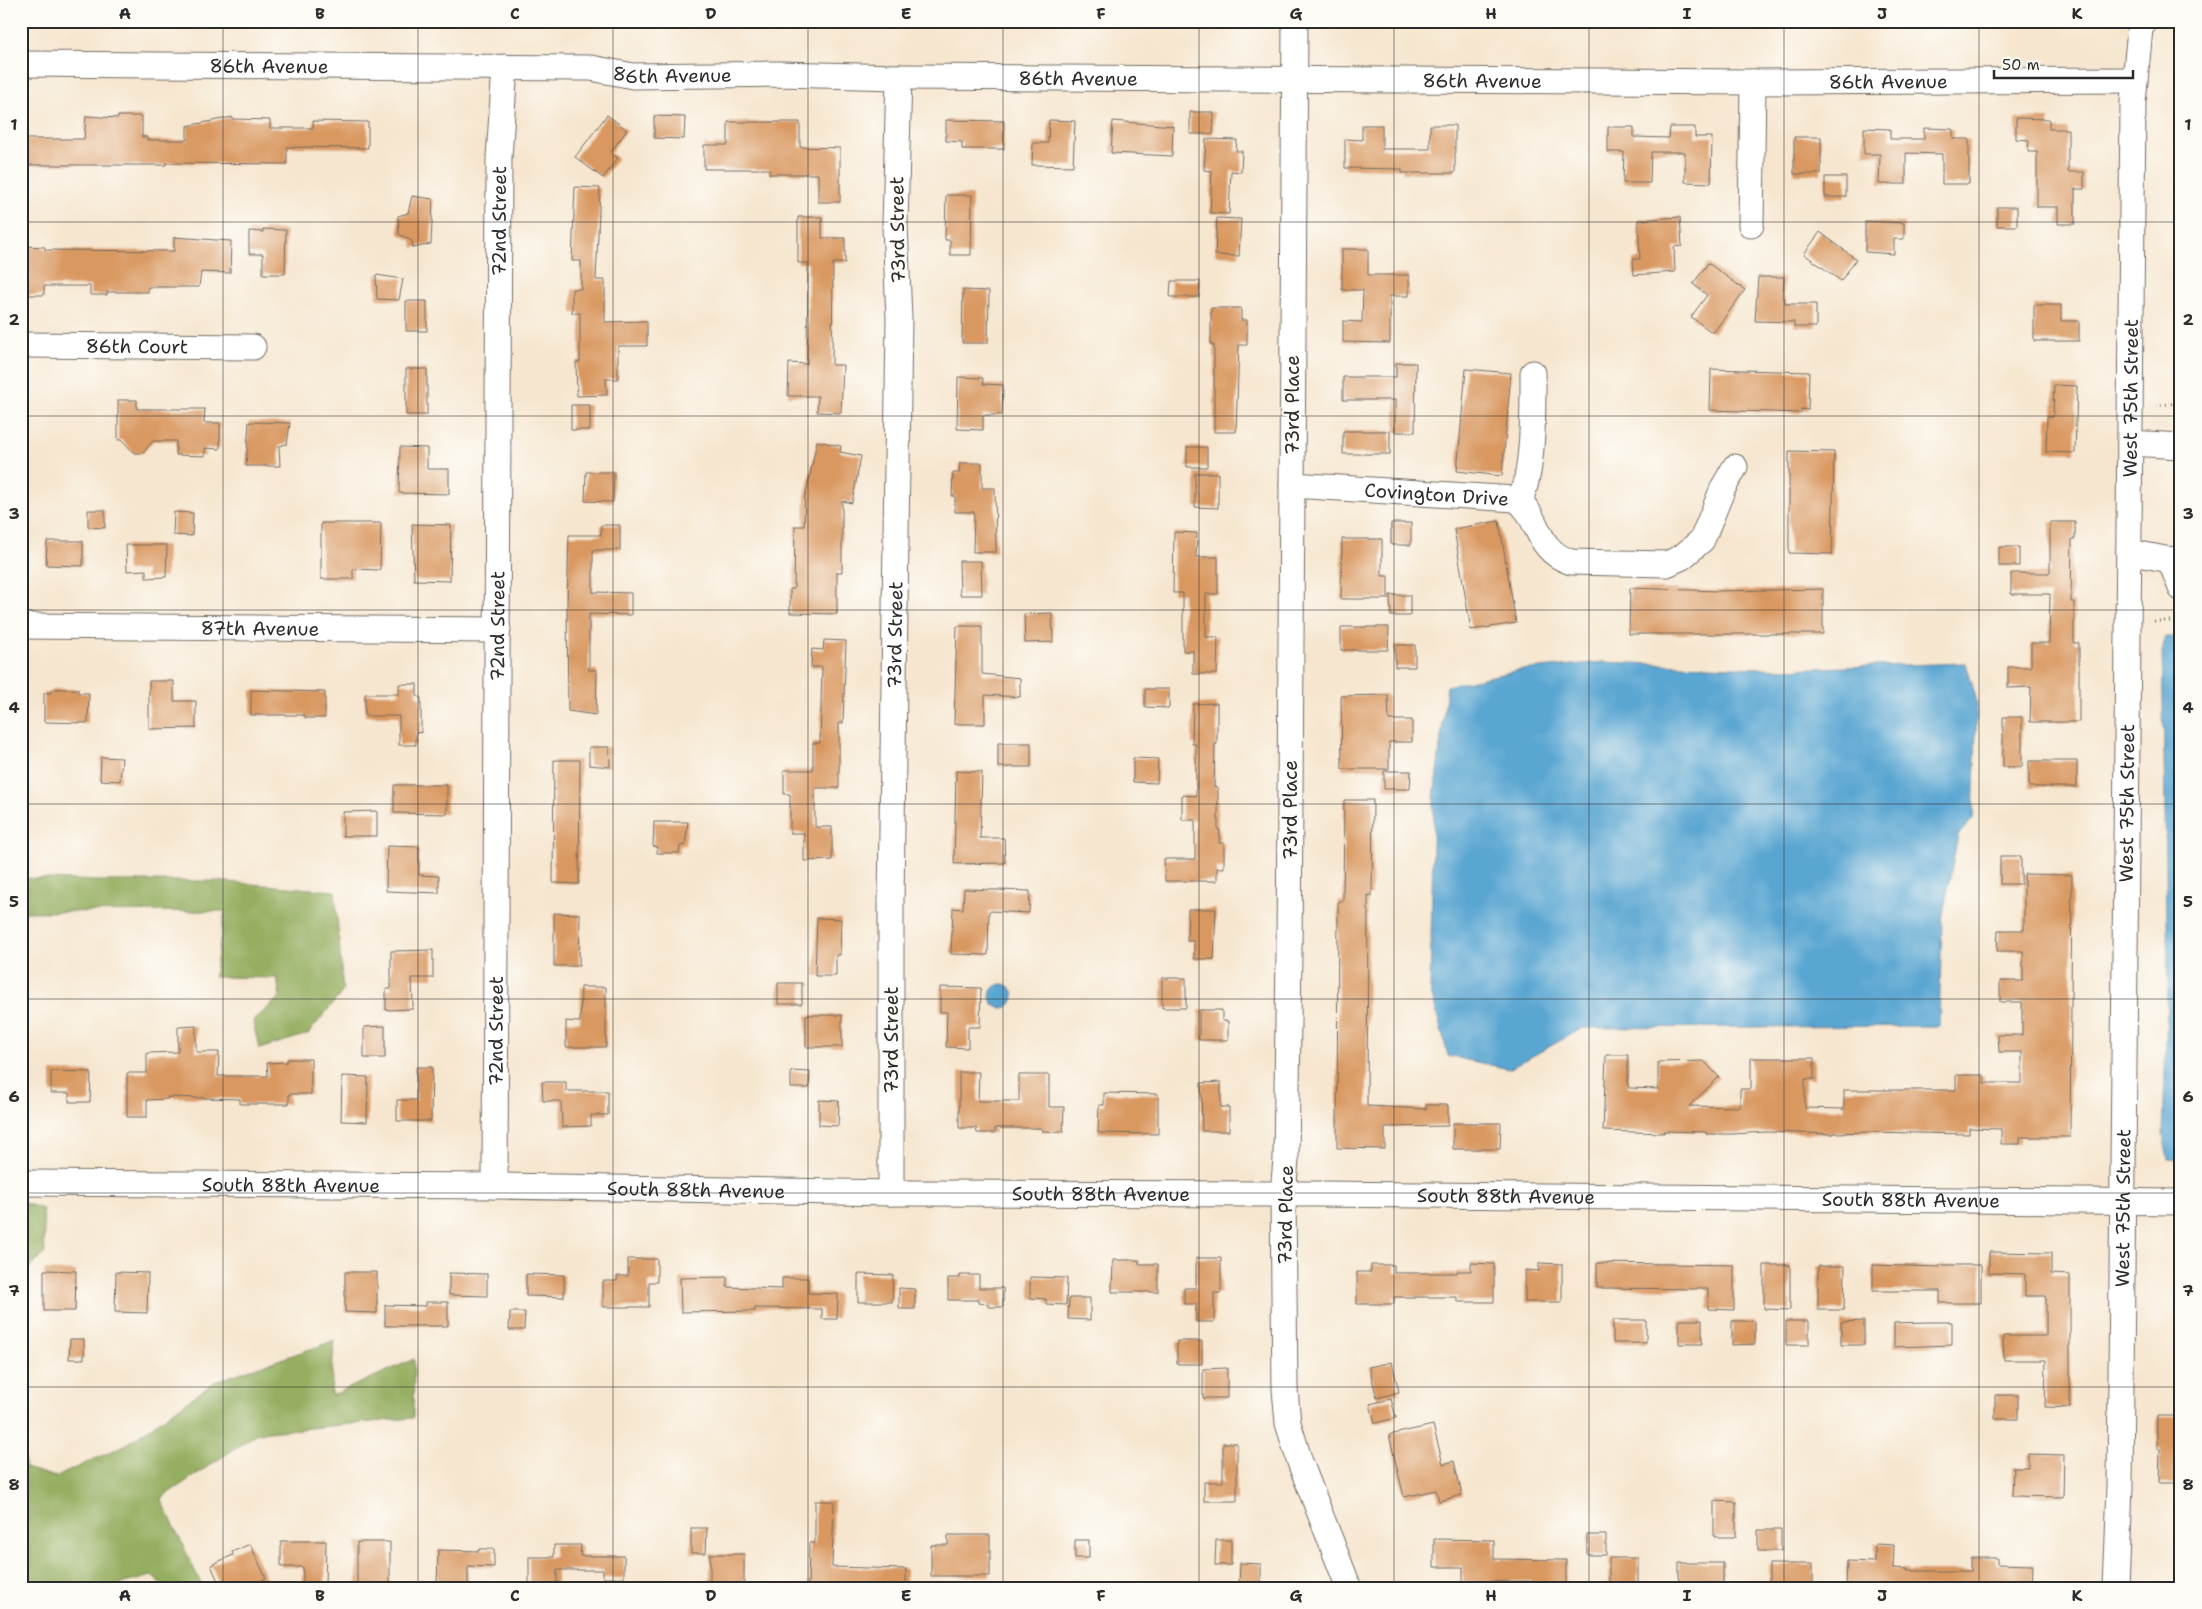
<svg xmlns="http://www.w3.org/2000/svg" width="2202" height="1609" font-family="'Shantell Sans',sans-serif">
<rect width="100%" height="100%" fill="#fdfcf7"/>
<filter id="ink" filterUnits="userSpaceOnUse"><feTurbulence type="fractalNoise" baseFrequency=".02" numOctaves="2"/><feDisplacementMap in="SourceGraphic" scale="10" xChannelSelector="R" yChannelSelector="G"/><feConvolveMatrix kernelMatrix="1 2 1 2 8 2 1 2 1" color-interpolation-filters="sRGB"/></filter>
<filter id="wash" filterUnits="userSpaceOnUse"><feTurbulence type="fractalNoise" baseFrequency=".0096" numOctaves="4" result="noise"/><feDisplacementMap in="SourceGraphic" scale="20" xChannelSelector="R" yChannelSelector="G"/><feGaussianBlur stdDeviation="1.12" result="paint"/><feColorMatrix in="noise" values="0 0 0 0 0 0 0 0 0 0 0 0 0 0 0 0 0 1.4 0 .05"/><feComposite in="paint" operator="in"/></filter>
<g filter="url(#wash)">
<rect width="100%" height="100%" fill="#f6e6cf"/>
<path fill="#95ae60" stroke="#606c46" d="M21,878l80,3h115l119,10 8,100 -35,43 -49,15 -6,-28 27,-24 -3,-19 -63,-1 11,-66 -204,1z
M21,1202l22,7 2,44 -24,23z
M334,1341l-3,55 83,-37 -1,59 -155,15 -97,65 42,90h-39l-12,-12 -48,12h-83v-196l4,76 31,9 71,-33 89,-63z"/>
<path fill="#5aa6d2" stroke="#42687e" d="M2165,637h12l4,4v519l-13,-1 -5,-24 5,-158 -6,-331z
M1603,662l182,7 181,-6 11,39 -4,117 -15,16 -16,85 -3,106 -356,2 -74,41 -61,-13 -18,-68 4,-190 13,-112 73,-16z
M990 996a12 12 0 1 1 24 0a12 12 0 1 1-24 0Z"/>
<g id="blocks">
<path fill="#d99861" d="M1190,112h24l-1,22h-23z
M607,115l20,15 -17,23 8,5 -15,20 -28,-21z
M86,116l32,2v-2h24v21h5v3h40v-14l45,-9v2l38,1v8h43v-7l55,1v26l-81,-1v17l-121,-1v2h-145v-26h63z
M654,116l31,1 -1,22 -30,-1z
M2016,118l33,1v10h19v43h16v17h-9v35h-17v-17h-21v-55h-9l1,-12 -13,-1z
M946,120l58,1v28h-42v-7l-16,-1z
M1049,120l26,1 -2,45 -41,-1 1,-22h15z
M1113,121l60,5 -1,30 -61,-3z
M728,122h72v25l40,1v54h-22v-28h-49v-5h-65v-24h24z
M1362,125h20v24h48v-24h25v48h-53v-4l-57,-1v-29l17,1z
M1608,127h26v10l35,1 1,-11h25v10h17l-1,46 -26,-1v-30h-34l-1,31h-27l1,-31h-16z
M1864,128l26,1v10h34v-11l29,1v10h16v45h-27v-30l-36,-1v31h-27l1,-30h-16z
M1794,137h27v37h-27z
M1206,139l31,1 -1,11h6l-1,21 -10,-1 -2,43 -19,-1 2,-42 -8,-1z
M1825,177h21v20h-21z
M575,187l25,1 -4,92h9v42l42,-1v25h-29v33h-12l1,16 -30,1 -1,-34h4v-49h-8v-24h9v-28h-9z
M946,195h26l-1,60h-21v-15h-5z
M412,196l21,3 -2,45 -18,4 -1,-7 -13,-7 -1,-18 10,-3z
M1997,207h20v19h-20z
M798,217h24v21h23v25h-12l-1,102h11l-2,48 -24,-1 1,-16h-30l1,-33 18,1 1,-101h-10z
M1680,217l2,29 -8,1 1,25 -41,3 -1,-16h7l-2,-39z
M1217,218l24,1 -2,37 -24,-1z
M1865,221l39,2v16h-10v15l-29,-2z
M263,229l23,1 -1,44h-22v-20h-14v-23l14,1z
M1820,232l36,27 -15,22 -37,-27z
M174,237l57,4 -1,32 -29,-1 -2,15h-51v5h-41v3h-17v-9h-46v9h-23v-49l24,1v3l129,1z
M1342,249h26v26h41v21h-19v47l-47,-1v-21l19,1 1,-32h-21z
M1708,263l37,27 -32,43 -22,-16 16,-22 -14,-11z
M376,275l27,4 -4,21 -22,-1z
M1758,277h26l-1,21h2v6h31v23h-22v-5l-39,-1z
M1171,281h29l-1,16h-29z
M963,290l26,1 -1,52h-26z
M406,301h21v30h-21z
M2034,305h27v16h18v20h-45z
M1211,308h30v12h6v25h-8l-3,87h-22v-87h-3z
M1396,363h20l-1,69h-20v-32h-52v-23h53z
M406,369h21v46h-21z
M1466,369l45,4 -9,103 -45,-5z
M1711,369l98,3 -1,38 -7,-1v4l-91,-3z
M958,377l25,1v6l20,1 -1,30h-19v15l-26,-1z
M2054,385l23,1 -2,67 -29,-1 1,-35h6z
M118,400h19v9h68l-1,14h16v26l-15,-1v8l-29,-1v-14h-23l-10,12h-9l-12,-13h-4z
M571,405h19v25h-19z
M249,422l41,1 -3,21 -8,2 1,20h-34z
M1343,431h47v23h-47z
M817,441l24,5 -1,6 21,4 -9,47 -10,-2v71h-5v42l-47,-1v-24h4l1,-63h9l1,-32h1z
M400,447l27,1v21h22v25l-50,-1z
M1187,447h20v20h-20z
M1789,451l45,1 -2,102 -43,-1z
M960,463h22v25h13l1,64h-23l1,-40h-19v-16h-3l1,-23h6z
M586,472h28l-1,30 -28,-1z
M1195,473h23v35l-23,-1z
M88,510h17v18l-17,-1z
M174,512l19,1 -1,23 -19,-1z
M1499,521l17,102 -45,7 -17,-101z
M2050,522h25v17h-3l-1,63h3v41h5v79h-49l1,-35 -23,1v-21h23v-24h18l1,-49h-39v-21h39z
M321,523h60l-1,47 -27,-1v10h-32z
M1391,523h20v22h-20z
M412,524l39,1 -1,56 -36,-1z
M601,525h19v25h-27v42l38,1v22l-42,-1v56h8l-1,45 -28,-4 -1,-106 2,-70h32z
M1174,532l23,1 -1,24h22v37h-12v43h12l-1,37h-24v-23h-10v-58h-10z
M1342,539h40v37h6v23h-47z
M47,541h36v25l-37,-1z
M126,545h41l-1,32 -20,1v-8l-19,1z
M1999,547h20v19h-20z
M959,561h22l1,34h-22z
M1630,588l89,3 104,-2v45h-194z
M1390,595h20v21h-19z
M1052,613l1,29 -28,1 -1,-29z
M957,626h25v48l38,4v19l-35,-2v29h-31z
M1341,627h48l-1,23h-47z
M824,640l22,1 -3,82h-4v65h-24v39h17v33l-28,1v-28h-14v-39h-6v-24h29v-27h7l2,-76h-11l1,-18 11,1z
M1395,645h20v22h-20z
M149,681h25v20h22v27l-47,1z
M399,684h18v12l4,2v35l-5,-1v13h-17v-29h-34v-22h34z
M51,689h27v4h11l-1,30 -44,-1v-29h7z
M1145,689h24v19l-24,-1z
M251,690l74,2v26h-20v-3h-54z
M1388,695l1,25h23v22h-23v27h-47l-1,-73z
M1217,703v41h-2l-1,43h4v43h2l-1,13h5v25h-7v13h-52l-1,-22h31v-39h-13v-25l14,1v-52h-4l1,-40z
M2003,717h19v50h-19z
M998,743h33v24h-33z
M589,747h20l1,20 -21,-2z
M101,757l21,1 -2,23 -20,-1z
M1133,758l25,1 -1,24 -24,-1z
M554,760h26l-1,124 -26,-1z
M2029,761h48v26h-48z
M956,771l26,1 -2,66h24l1,25 -51,1z
M1384,771h27l-1,18h-26z
M394,785h53v29l-53,-1z
M1344,800h29l-1,96 -4,-1 -1,211 59,3v-4h22v21l-63,1v22l-48,-1 1,-247h5z
M377,811v25h-34v-24z
M654,822h34l-3,23 -5,1 -1,7h-22v-6l-4,-1z
M387,846l32,1v28l20,1v17l-53,-2z
M2000,856h21v28h-21z
M2024,874l48,1 -2,262h-50v7h-19v-15l-32,-1v6l-101,-2 -34,1v1l-68,-2 -34,2h-26v-2l-42,-1v2l-61,-2 3,-76h22v32l2,1 28,1v-27l46,-1 15,16 -30,29 51,1v-18h11v-31h63v21h-9v29l39,1v-19h112v-15h28v8h38v-31h-23l-1,-17h24v-33h-22v-21h23v-30h-26l1,-21h26z
M964,889l66,2 -1,22 -40,-2 -1,44 -37,-1 2,-46 10,1z
M1188,909h28l-2,50h-20v-18h-7z
M554,913l26,1 -1,52h-25z
M817,918l24,1 -1,36h-4v21h-21z
M433,950v28h-21l1,31 -27,1v-21h5v-38z
M1162,978h24v30h-24z
M778,983h24v21h-24z
M581,987h25v60h-40v-26l14,1z
M940,987l41,1 -1,39h-12v21l-22,-1 1,-35h-7z
M1199,1010h23v11h6v19h-29z
M806,1015h36v32h-36z
M196,1026v26h23l-1,24h50l-1,-13 20,-1v-3h24v35h-22v10h-49v-5l-73,-2 1,2 -21,1v17h-20v-44h20v-20l31,-1v-25z
M385,1026v32h-21v-31z
M416,1067h16l-1,54h-34v-21h19z
M51,1071l40,1 -1,30h-21v-9h-18z
M791,1071l19,1 -1,16h-18z
M959,1072h20l-1,29h41v-26h30v32h15l-1,25 -21,-1v-3h-47v5h-18l-1,-5h-17z
M342,1076l26,1 -1,45 -26,-1z
M542,1082h24v9h42v24h-17v11l-29,1 -1,-26h-18z
M1221,1082v25h8v24h-27l-1,-48z
M1104,1093l54,1v40l-60,-1 1,-28h5z
M819,1100l20,1 -1,25 -19,-1z
M1453,1123h48l-1,26h-47z
M1989,1252l62,1v21l19,1v133l-25,-1 1,-47h-42l-1,-24h43v-40h-21v-22l-36,-1z
M1196,1258h25v35h-7v29h-18v-18h-12v-16h12z
M628,1259h29v23h-8v25h-46v-26h14v-5h11z
M1113,1260h26v4h19v28h-46z
M1471,1263l23,1v38h-37v-5h-63v7h-37v-32h14v-7h23v8h63v-2h14z
M1539,1263l23,1v38h-37v-32l14,1z
M1597,1263l137,2v45l-26,-1v-20l-111,-1z
M1764,1265h26v45l-26,-1z
M1873,1265l67,2v-2h41v38h-41v-12h-67z
M1818,1266h27l-1,44h-26z
M44,1270l32,1 -1,40h-31z
M116,1272l32,1 -1,40 -32,-1z
M345,1272h32v41l-32,-1z
M449,1273l38,1v22l-38,-1z
M526,1274l38,1v22l-38,-1z
M858,1274l35,1 -1,27h-34z
M960,1275h19v13h24v19h-15v-3l-10,-1v-3h-30v-22h12z
M727,1277v10l55,2v-11h26v15l30,1 -1,25h-15v-10l-67,-1v3l-74,1 -1,-34z
M1030,1277l37,1 -1,27 -20,-1v-5l-16,-1z
M899,1288l16,1v20h-16z
M1069,1298h21v22l-22,-1z
M426,1302h22v24h-63v-21l41,1z
M510,1312h15l-1,18h-15z
M1613,1320h33v23h-33z
M1679,1320h23v24h-23z
M1732,1321h23v23l-23,1z
M1786,1321h23v24h-23z
M1864,1321v24h-23v-23z
M1928,1322h24v23l-58,2v-24z
M70,1339h14v20h-15z
M1177,1341h25v23h-25z
M1392,1362l7,30 -22,6 -8,-31z
M1227,1368v30h-24v-29z
M1995,1395h23v24h-23z
M1391,1399l5,19 -21,5 -5,-19z
M2157,1416h23l-2,67h-19l1,-34h-3z
M1433,1425l10,39 11,-3 8,34 -23,6 -3,-11 -32,7 -15,-62z
M1223,1443h14v58h-33v-19h19z
M2028,1454l36,1 -1,42 -51,-1 1,-29h15z
M815,1501h19l-2,66 74,2v16h-14l-1,3h-83l1,-45h6z
M1714,1501l22,1v35h-22z
M691,1528h16l-1,25h-15z
M1758,1530h23v21h-23z
M948,1535h42v41h-59v-31h17z
M1587,1535h19v20h-19z
M1434,1539l60,1v19l72,1v28h-36v-7l-67,1v-15h-29z
M1075,1540h14v18h-14z
M1216,1540h15v25h-16z
M281,1541h45l-1,47h-22v-21h-22z
M357,1542h33v46l-33,-2z
M250,1544l16,34 -20,10h-25l-10,-23 22,-10 -1,-3z
M1875,1544l19,1 -1,23 15,1 -1,2h64v-13h26v6l36,1 -1,22 -186,1 1,-27 28,1z
M554,1545h27l-1,11h44v22h-21v-8h-46v18h-28v-31h25z
M479,1549h15v18l-26,-1v22l-31,-1 1,-37 41,1z
M710,1554h34v34h-34z
M1609,1558h29v29h-29z
M1240,1563l21,1v24h-22z
M1679,1563h44v25h-44z
M1769,1564h44v24h-44z"/>
</g>
</g>
<g filter="url(#ink)">
<use href="#blocks" fill-opacity="0" stroke="#726c64" stroke-width="1"/>
<g fill="none" stroke-linecap="round" stroke-linejoin="round">
<defs>
<g id="minor">
<path d="M1295,21l-6,933 -3,205 -3,35 2,195 3,34 12,39 49,126"/>
<path id="s1" d="M21,64l570,4 42,8 147,-2 119,3 854,5 382,-2"/>
<path d="M1751,225l2,-143"/>
<path id="s2" d="M21,345l232,2"/>
<path d="M2130,443l51,3"/>
<path id="s3" d="M1292,485l223,14c26,15 17,50 56,63l96,2 15,-7 20,-17 21,-52 12,-21"/>
<path d="M1519,501c15,-25 14,-97 14,-128"/>
<path d="M2129,552l41,8 11,-2"/>
<path d="M2170,560l11,28"/>
<path id="s4" d="M21,626l477,4"/>
<path id="s5" d="M21,1183l474,3 396,7 424,1 866,8"/>
<path id="s6" d="M495,1186l4,-1028 6,-91"/>
<path id="s7" d="M891,1193v-291l8,-584 -4,-93 4,-148"/>
<path id="s8" d="M2116,1588l4,-101 13,-1385 7,-73 5,-8"/>
</g>
</defs>
<use href="#minor" stroke="#726c64" stroke-width="27"/>
<path stroke="#726c64" stroke-width="3" stroke-dasharray="1 4" stroke-linecap="butt" d="M2156,406l25,-4
M2154,621h27"/>
<use href="#minor" stroke="#fff" stroke-width="25"/>
</g>
</g>
<path fill="none" stroke="#2b2b2b" stroke-width="1" stroke-opacity="0.55" d="M223,21v1567M418,21v1567M613,21v1567M808,21v1567M1003,21v1567M1199,21v1567M1394,21v1567M1589,21v1567M1784,21v1567M1979,21v1567M21,222h2160M21,416h2160M21,610h2160M21,804h2160M21,999h2160M21,1193h2160M21,1387h2160"/>
<g text-anchor="middle" stroke-width="4.5" stroke-linejoin="round" paint-order="stroke">
<g font-size="19" fill="#2b2b2b" stroke="#fdfcf7">
<text dy="7" stroke="none"><textPath href="#s1" startOffset="248">86th Avenue</textPath></text>
<text dy="7" stroke="none"><textPath href="#s1" startOffset="652">86th Avenue</textPath></text>
<text dy="7" stroke="none"><textPath href="#s1" startOffset="1058">86th Avenue</textPath></text>
<text dy="7" stroke="none"><textPath href="#s1" startOffset="1462">86th Avenue</textPath></text>
<text dy="7" stroke="none"><textPath href="#s1" startOffset="1868">86th Avenue</textPath></text>
<text dy="7" stroke="none"><textPath href="#s6" startOffset="965">72nd Street</textPath></text>
<text transform="translate(897 230) rotate(-91)" y="7">73rd Street</text>
<text dy="7" stroke="none"><textPath href="#s2" startOffset="116">86th Court</textPath></text>
<text dy="7" stroke="none"><textPath href="#s8" startOffset="1190">West 75th Street</textPath></text>
<text transform="translate(1292 405) rotate(-90)" y="7">73rd Place</text>
<text dy="7" stroke="none"><textPath href="#s3" startOffset="145">Covington Drive</textPath></text>
<text dy="7" stroke="none"><textPath href="#s6" startOffset="560">72nd Street</textPath></text>
<text dy="7" stroke="none"><textPath href="#s4" startOffset="239">87th Avenue</textPath></text>
<text dy="7" stroke="none"><textPath href="#s7" startOffset="558">73rd Street</textPath></text>
<text dy="7" stroke="none"><textPath href="#s8" startOffset="785">West 75th Street</textPath></text>
<text transform="translate(1290 810) rotate(-90)" y="7">73rd Place</text>
<text dy="7" stroke="none"><textPath href="#s6" startOffset="155">72nd Street</textPath></text>
<text transform="translate(891 1040) rotate(-90)" y="7">73rd Street</text>
<text dy="7" stroke="none"><textPath href="#s5" startOffset="270">South 88th Avenue</textPath></text>
<text dy="7" stroke="none"><textPath href="#s5" startOffset="675">South 88th Avenue</textPath></text>
<text dy="7" stroke="none"><textPath href="#s5" startOffset="1080">South 88th Avenue</textPath></text>
<text dy="7" stroke="none"><textPath href="#s5" startOffset="1485">South 88th Avenue</textPath></text>
<text dy="7" stroke="none"><textPath href="#s5" startOffset="1890">South 88th Avenue</textPath></text>
<text dy="7" stroke="none"><textPath href="#s8" startOffset="380">West 75th Street</textPath></text>
<text transform="translate(1285 1215) rotate(-89)" y="7">73rd Place</text>
</g>
</g>
<rect width="2202" height="1609" fill="none" stroke="#fdfcf7" stroke-width="55"/>
<path d="M1994 70v8h139v-8" fill="none" stroke="#2b2b2b" stroke-width="2.5"/>
<text x="2002" y="70" font-size="15" fill="#2b2b2b" stroke="#fdfcf7" stroke-width="4" paint-order="stroke">50 m</text>
<rect x="28" y="28" width="2146" height="1554" fill="none" stroke="#2b2b2b" stroke-width="2"/>
<g font-size="16" text-anchor="middle" font-weight="bold" fill="#2b2b2b">
<text x="125" y="19">A</text>
<text x="320" y="19">B</text>
<text x="515" y="19">C</text>
<text x="711" y="19">D</text>
<text x="906" y="19">E</text>
<text x="1101" y="19">F</text>
<text x="1296" y="19">G</text>
<text x="1491" y="19">H</text>
<text x="1687" y="19">I</text>
<text x="1882" y="19">J</text>
<text x="2077" y="19">K</text>
<text x="14" y="130">1</text>
<text x="2188" y="130">1</text>
<text x="14" y="325">2</text>
<text x="2188" y="325">2</text>
<text x="14" y="519">3</text>
<text x="2188" y="519">3</text>
<text x="14" y="713">4</text>
<text x="2188" y="713">4</text>
<text x="14" y="907">5</text>
<text x="2188" y="907">5</text>
<text x="14" y="1102">6</text>
<text x="2188" y="1102">6</text>
<text x="14" y="1296">7</text>
<text x="2188" y="1296">7</text>
<text x="14" y="1490">8</text>
<text x="2188" y="1490">8</text>
<text x="125" y="1601">A</text>
<text x="320" y="1601">B</text>
<text x="515" y="1601">C</text>
<text x="711" y="1601">D</text>
<text x="906" y="1601">E</text>
<text x="1101" y="1601">F</text>
<text x="1296" y="1601">G</text>
<text x="1491" y="1601">H</text>
<text x="1687" y="1601">I</text>
<text x="1882" y="1601">J</text>
<text x="2077" y="1601">K</text>
</g>
</svg>
